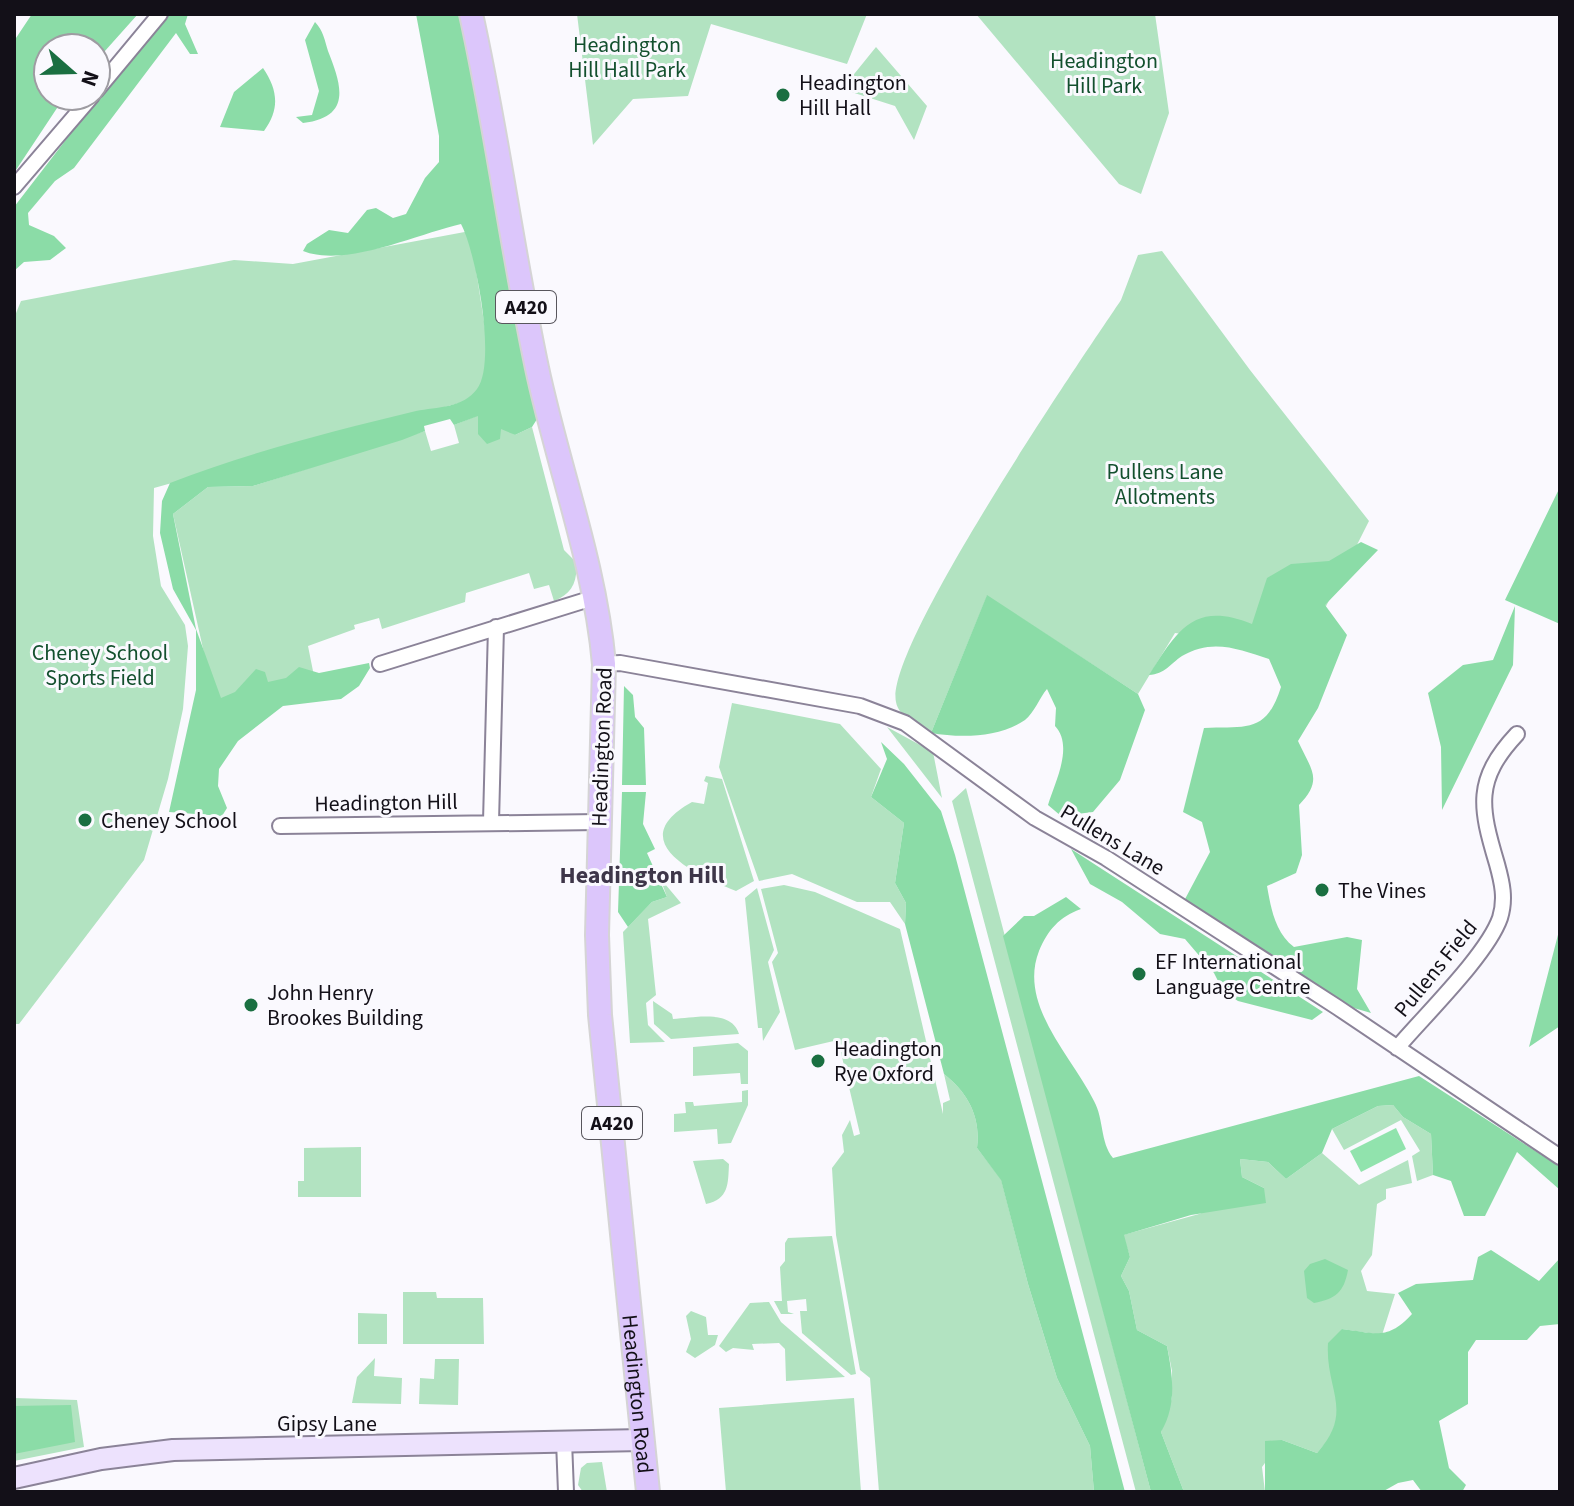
<svg xmlns="http://www.w3.org/2000/svg" width="1574" height="1506" font-family="'Source Sans 3',sans-serif">
<rect width="100%" height="100%" fill="#faf9fe"/>
<path fill="#b2e3c1" d="M577,14h290l-20,50 -136,-40 -23,72 -55,3 -40,46z
M976,14h179l14,99 -28,81 -22,-10z
M876,47l51,59 -13,34 -19,-34 -53,-17z
M470,231l25,162 -341,95 -1,48 8,50 24,39 3,21 -5,63 -15,70 -24,81 -125,164h-5v-706l7,-17 213,-41 59,4z
M1162,251l88,119 119,151 -65,129 -129,-17 -37,61 -151,-98 -56,137c-13,-9 -32,-15 -35,-31 -12,-54 186,-344 225,-402l17,-45z
M479,415l36,20 17,-8 32,123 12,12c2,19 -4,32 -22,39l-5,-16 -15,4 -5,-16 -63,20 -1,9 -83,27 -3,-11 -25,7 1,4 -47,17 6,30 -98,31 -43,-193 35,-27 45,-1 172,-55 6,20 28,-8 -5,-18z
M732,703l108,21 41,45 -10,28 33,26 -9,60 11,20 -1,21 -15,-22h-33l-65,-28 -33,7 -40,-114z
M887,727l46,25 9,46z
M706,776l16,3 32,102 -18,10c-41,-16 -114,-50 -44,-89l12,2 4,-21 -4,-2z
M966,788l185,704h-15l-184,-691z
M660,878l21,25 -33,16 8,76 -10,8 2,22 17,17 -35,1 -7,-111 29,-30 15,-5z
M784,885l31,7 85,37 43,185v-11l7,-3 -6,-26c24,19 37,43 33,74l24,31 27,105 29,94 33,68 4,46h-215l-9,-114 -10,-8 -24,-135 -4,-67 12,-16 -2,-17 8,-15 4,16 6,-2 -22,-94 -43,10 -23,-88 6,-9 -17,-64z
M757,888l17,62 -6,12 12,50 -17,29 -1,-13h-4l-13,-130z
M653,1001l19,13 1,5c22,-1 58,-10 66,15l-68,5 -17,-15z
M738,1043l10,8v33h-7l-1,-11 -47,3v-29z
M748,1090v15l-17,38 -13,1 -1,-15 -43,3v-18l12,-1 -1,-11h8l1,4 48,-4v-11z
M1393,1105l10,12 28,17 2,41 -16,6 -5,-25 8,-5 -19,-31 -57,30 -12,-21 46,-23z
M361,1147v50h-63v-16h6v-33z
M1322,1153l37,32 49,-25 4,23 -26,6v10l-9,5 -5,51 -11,16 6,20 28,3 -13,41 -40,-6 -7,64 4,21 -9,24 -13,15 -35,-13 -20,27 3,25h-81l-23,-60 11,-34v-27l-5,-25 -30,-16 -8,-39 -8,-15 9,-19 -7,-22 76,-21 65,-26 -22,-11 -2,-18 28,3 18,17z
M723,1159l6,5c-1,20 0,35 -23,40l-13,-43z
M832,1236l24,138 -5,1 -49,-42 -2,-22h7l-1,-12 -19,2 1,11 6,2h-13l-7,-13h8l-2,-34 5,-6v-18l3,-5z
M403,1292h33l1,6h46l1,46h-81z
M769,1302l12,20 64,55 -59,4 -1,-32 -6,-6 -27,1 2,6 -21,-2 -7,4 -7,-6 31,-43z
M691,1311l15,6 2,18h10l-3,10 -20,13 -9,-6 5,-13 -5,-23z
M358,1313l29,1v30h-29z
M375,1358l-1,18 28,2 -1,26 -49,-1 5,-26z
M435,1359h24l-1,46 -39,-1 1,-26 14,1z
M14,1398l63,2 7,47 -70,14z
M854,1398l7,94h-135l-7,-84z
M602,1462l5,30h-24l-5,-7 3,-17 6,-5z"/>
<path fill="#8bdca7" d="M32,14h106l-42,47v-13h-48v48h17l-51,77v-132z
M163,14h25l-3,10 13,30h-8l-14,-21 -102,135 -19,13 -27,32 1,12 25,11 12,12 -16,12 -26,2 -10,9v-64z
M416,14h43l80,402 -7,11 -17,8 -14,-6 -1,10 -13,5 -9,-10v-18l-24,9 -4,-6 -26,7 1,5 -23,9 -149,46 -45,1 -35,27 23,115 25,69 14,-6 21,-23 9,3 3,10 18,-4 13,-11 20,6 50,-10 1,5 -11,18 -18,13 -58,7 -45,35 -19,28 -1,17 9,22 -5,8 -53,-4 27,-122v-60l-23,-41 -13,-56 2,-32 8,-18c80,-31 163,-52 246,-72 21,-4 47,-3 61,-22 20,-26 -1,-137 -16,-165 -44,10 -115,44 -158,27l4,-7 22,-14 19,3 19,-23 9,-2 17,10 13,-4 19,-36 14,-16v-26z
M315,22c8,8 10,19 13,29 13,33 25,66 -25,72l-7,-6 16,-2 7,-24 -14,-51z
M263,68c15,22 17,41 1,63l-44,-4 14,-35z
M1560,487v137l-55,-24z
M1361,542l17,8 -53,55 22,30 -29,73 -20,33c13,29 26,38 1,64l3,50 -6,18 -29,13c4,22 8,47 27,61l53,-10 15,3 -5,49 14,24 -24,-7 -163,-105 26,-49 -8,-30 -19,-10 21,-84c43,-2 62,6 77,-41l-12,-28c-30,-10 -57,-21 -87,-3 -12,8 -17,18 -33,19 29,-46 46,-74 103,-51l15,-46 24,-14 38,-3z
M987,595l151,99 7,16 -25,70 -27,32 -32,4 -13,-11c7,-23 26,-59 7,-79l1,-18 -9,-19c-7,8 -13,24 -22,31 -27,18 -64,18 -94,13z
M1515,606l-2,59 -71,145 -1,-63 -13,-54 35,-28 30,-5z
M624,686l9,9 2,22 9,11 2,57h-24z
M881,742l23,22 37,47 14,44 170,637h-31l-4,-46 -33,-68 -29,-94 -27,-104 -24,-32c4,-31 -9,-55 -33,-74l-39,-150 1,-21 -11,-20 9,-60 -33,-26 16,-38z
M622,792h24l-3,32 12,25 -8,4 20,44 -15,5 -24,25 -10,-15z
M1071,849l252,163 -11,8 -74,-19 -15,-10 -9,-18 -29,-34 -25,-5 -38,-32 -32,-18z
M1066,897l15,12c-22,8 -33,21 -42,42 -21,54 32,104 55,150 10,18 6,41 19,57l306,-82 141,91v23l-43,-38 -32,64h-21l-13,-35 -18,-6 -2,-41 -28,-17 -10,-12 -15,1 -46,23 -10,24 -36,26 -18,-17 -28,-3 2,18 22,11 2,15 -75,12 -67,20 6,22 -9,19 8,15 8,39 30,16c6,31 10,58 -6,86l23,60h-33l-148,-556 21,-20h10z
M1560,927v99l-31,21z
M1491,1250l48,31 21,-23v66l-20,2 -13,14h-51l-8,12v52l-29,17 10,47 17,17 -4,7h-40l-9,-12 -15,3 -16,9h-117v-51l17,-1 35,13c38,-42 8,-63 11,-110l14,-14c34,4 45,12 70,-15l-14,-21 18,-9 57,-4 5,-23z
M1325,1259l23,11c-4,22 -12,29 -34,33l-7,-5 -3,-27 6,-7z
M71,1405l4,37 -61,12v-48z"/>
<path fill="#91e3ad" d="M1396,1128l10,21 -45,23 -11,-21z"/>
<g fill="none" stroke-linecap="round" stroke-linejoin="round">
<defs>
<path id="street" d="M96,91l64,-77
M14,187l78,-91
M380,664l216,-67
M604,664l16,-1 240,43 45,17 130,95 71,40 231,149 223,150
M491,822l5,-195
M280,826l319,-4
M1397,1048c27,-32 90,-93 103,-130 6,-19 2,-36 -3,-54 -17,-57 -23,-84 20,-130
M564,1441l2,51"/>
<path id="secondary" d="M14,1478l87,-19 72,-9 469,-10"/>
<g id="primary">
<path id="s1" d="M471,14c26,117 41,236 66,354 21,99 58,195 67,296l-7,271 3,80 48,477"/>
</g>
</defs>
<use href="#street" stroke="#8b8398" stroke-width="18"/>
<use href="#secondary" stroke="#8b8398" stroke-width="24"/>
<use href="#primary" stroke="#d5d4d5" stroke-width="26"/>
<use href="#street" stroke="#fff" stroke-width="14"/>
<use href="#secondary" stroke="#ede2fd" stroke-width="20"/>
<use href="#primary" stroke="#dcc6fb" stroke-width="22"/>
</g>
<g fill="#1a6f41" stroke="#faf9fe" stroke-width="3">
<circle cx="783" cy="95" r="8"/>
<circle cx="85" cy="820" r="8"/>
<circle cx="1322" cy="890" r="8"/>
<circle cx="1139" cy="974" r="8"/>
<circle cx="251" cy="1005" r="8"/>
<circle cx="818" cy="1061" r="8"/>
</g>
<g text-anchor="middle" stroke-width="6" stroke-linejoin="round" paint-order="stroke">
<g fill="#faf9fe" stroke="#58565d" stroke-width="2">
<rect x="496" y="291" width="60" height="32" rx="6"/>
<rect x="582" y="1107" width="60" height="32" rx="6"/>
</g>
<g font-size="20" font-weight="bold" fill="#131018">
<text x="526" y="314">A420</text>
<text x="612" y="1130">A420</text>
</g>
<g font-size="22" fill="#13502e" stroke="#faf9fe">
<text x="627" y="52">Headington<tspan x="627" dy="25">Hill Hall Park</tspan></text>
<text x="1104" y="68">Headington<tspan x="1104" dy="25">Hill Park</tspan></text>
<text x="1165" y="479">Pullens Lane<tspan x="1165" dy="25">Allotments</tspan></text>
<text x="100" y="660">Cheney School<tspan x="100" dy="25">Sports Field</tspan></text>
</g>
<g font-size="22" fill="#131018" stroke="#faf9fe" text-anchor="start">
<text x="799" y="90">Headington<tspan x="799" dy="25">Hill Hall</tspan></text>
<text x="101" y="828">Cheney School</text>
<text x="1338" y="898">The Vines</text>
<text x="1155" y="969">EF International<tspan x="1155" dy="25">Language Centre</tspan></text>
<text x="267" y="1000">John Henry<tspan x="267" dy="25">Brookes Building</tspan></text>
<text x="834" y="1056">Headington<tspan x="834" dy="25">Rye Oxford</tspan></text>
</g>
<g font-size="22" fill="#131018" stroke="#faf9fe">
<text transform="translate(601 747) rotate(-88)" y="8">Headington Road</text>
<text transform="translate(386 802) rotate(-1)" y="8">Headington Hill</text>
<text transform="translate(1113 839) rotate(31)" y="8">Pullens Lane</text>
<text transform="translate(1435 968) rotate(-51)" y="8">Pullens Field</text>
<text dy="8" stroke="none"><textPath href="#s1" startOffset="1396">Headington Road</textPath></text>
<text x="327" y="1431">Gipsy Lane</text>
</g>
<g font-size="24" font-weight="bold" fill="#3e3649" stroke="#faf9fe">
<text x="642" y="883">Headington Hill</text>
</g>
</g>
<rect width="1574" height="1506" fill="none" stroke="#131018" stroke-width="32"/>
<g transform="translate(72 72) rotate(110)"><circle r="38" fill="#faf9fe" stroke="#9e9ca2" stroke-width="2"/>
<path d="M0-6L14 30L0 20L-14 30Z" fill="#1a6f41"/>
<text y="-12" font-size="22" font-weight="bold" text-anchor="middle" fill="#131018">N</text>
</g>
</svg>
